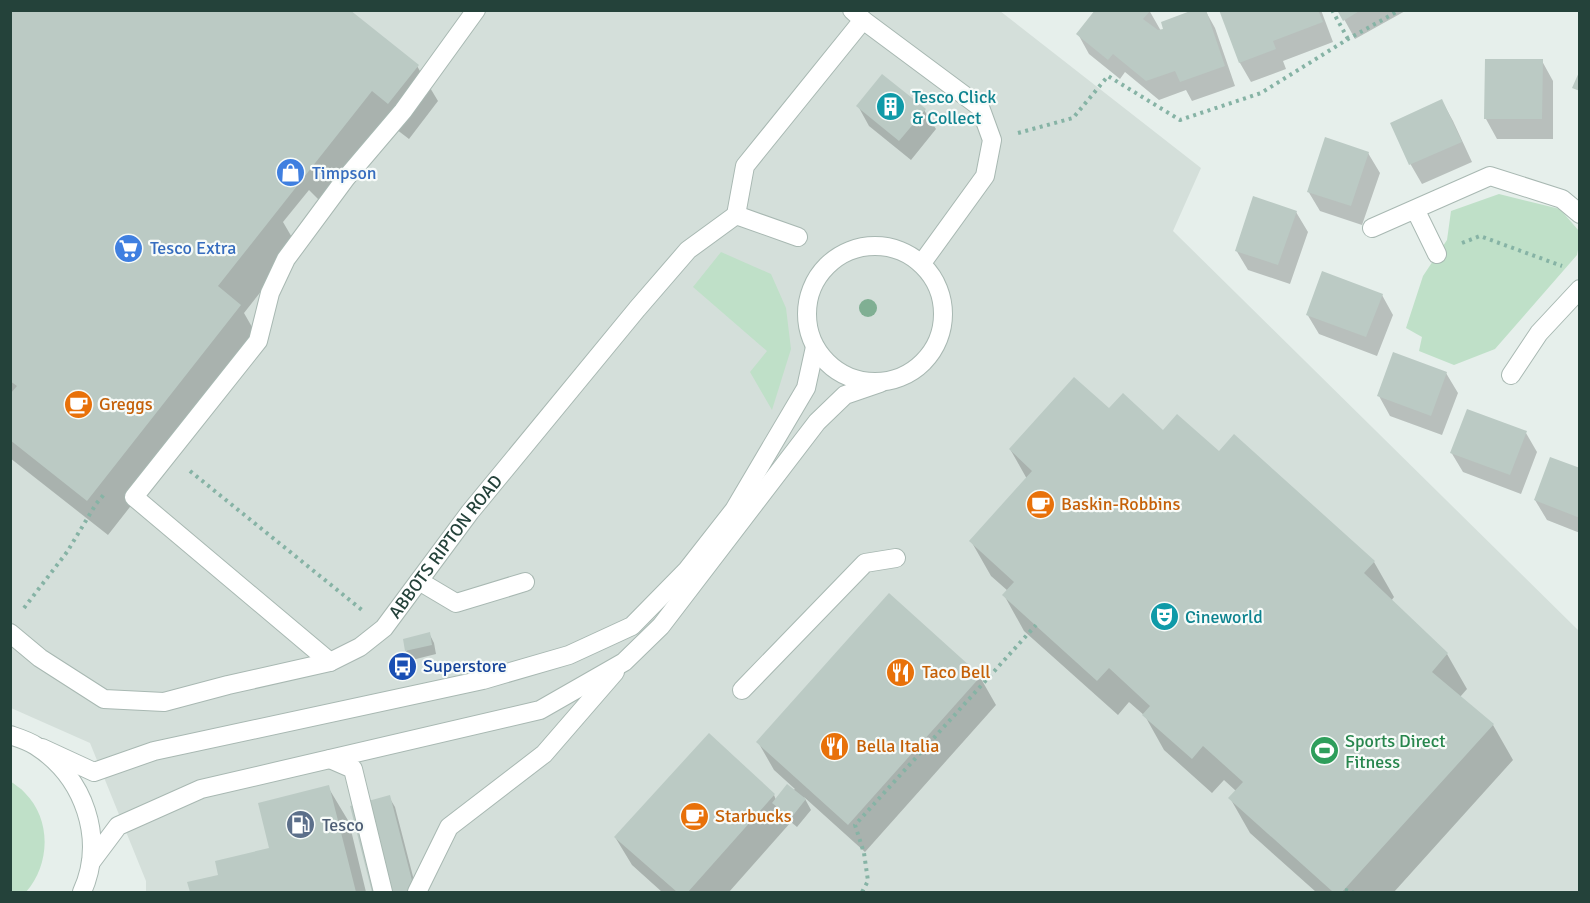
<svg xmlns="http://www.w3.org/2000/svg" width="1590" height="903" font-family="Signika,sans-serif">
<rect width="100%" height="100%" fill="#e6efeb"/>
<path fill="#d4dfda" d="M11,11h989l201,157 -28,63 406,400v261h-1433v-11l-56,-138 -79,-35z"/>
<path fill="#bfe0c8" d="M1499,194l61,15 19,22v13l-2,11 -82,94 -41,16 -35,-14 3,-14 -16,-9 17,-52 24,-36 4,-29z
M721,252l50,22 15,34 5,41 -19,61 -22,-38 17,-21 -74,-64z
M10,781c5,4 11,7 15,12 27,27 25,72 1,99h-15z"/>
<path fill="#0003" d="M10,10l407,56 21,35 -29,38 -17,-13 -65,82 -18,-18 -26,32 14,24 -53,67 16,28 -152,194 -98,-77z
M1149,10l12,21 44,-21 10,18 20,58 -43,15 -6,-11 -27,10 -34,-28 -5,7 -31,-25 -11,-20z
M1220,10h101l12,32 -50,19 3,8 -35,13 -11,-19z
M1339,10h68l-52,29z
M1542,61l11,20v58h-56l-11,-20z
M1442,101l11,20 19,41 -50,22 -11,-19 -19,-42z
M858,106l66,4 12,19 -25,31 -42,-34z
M1368,153l12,20 -18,52 -42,-14 -12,-20z
M1296,212l12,20 -18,52 -42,-14 -12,-20z
M1382,295l11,20 -16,41 -58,-22 -12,-20z
M1446,373l12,20 -16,42 -52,-19 -11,-20z
M1110,410l109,43 155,109 20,35 -3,4 56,53 20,35 -7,8 33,28 20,35 -119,132h-78l-66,-59 -20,-35 6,-7 -12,-11 -12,13 -48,-43 -19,-34 -16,-14 -11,13 -94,-84 -20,-36 4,-4 -17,-15 -20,-35 56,-62 -17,-30z
M1526,433l11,19 -16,42 -58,-22 -12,-20z
M1580,470v63l-33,-13 -12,-20z
M429,633l5,10 2,11 -24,6 -6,-9z
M980,677l16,28 -131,147 -61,-55 7,13 -14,17 -6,-5 -62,70h-67l-30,-27 -17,-28 159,-42 2,5 19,-11 -21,-19 -16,-28z
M328,787l21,35 17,70h-175l-2,-9 31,-7 51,-27z
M389,797l6,10 22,85h-43z"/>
<path fill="#bbcac4" d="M10,10h340l69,55 -31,39 -16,-13 -154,195 23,19 -154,196 -77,-61v-46l7,-8 -7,-5z
M1095,10h56l-8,9 15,11 5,-1 -2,-7 32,-12h13l19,56 -45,16 -5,-11 -29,10 -33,-27 -5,6 -32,-26z
M1219,10h99l5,12 -50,19 3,8 -37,14z
M1337,10h24l-18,11z
M1485,59h58l-1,60h-58z
M1580,70v21l-8,-3z
M882,74l44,35 -27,32 -43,-35z
M1442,99l20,43 -53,23 -19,-42z
M1325,137l44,15 -18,54 -44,-14z
M1253,196l44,15 -19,54 -43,-14z
M1322,271l61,23 -17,43 -60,-22z
M1393,352l54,20 -16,44 -54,-20z
M1074,377l35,31 14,-15 40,37 14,-16 42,37 15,-17 141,127 -11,12 84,80 -16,19 62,52 -152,168h-9l-105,-94 15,-16 -40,-36 -11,13 -50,-44 8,-9 -41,-38 -12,13 -95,-86 12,-13 -45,-41 63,-70 -23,-22z
M1467,409l60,22 -17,44 -60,-22z
M1550,457l30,11v50l-46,-18z
M889,593l92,83 -133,149 -92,-83z
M430,632l2,13 -27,6 -2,-12z
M709,733l66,61 -87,98h-11l-63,-55z
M787,784l19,15 -15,19 -19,-15z
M329,785l27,107h-166l-3,-10 31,-7 -3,-14 54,-13 -11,-45z
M390,795l25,97h-43l-22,-86z"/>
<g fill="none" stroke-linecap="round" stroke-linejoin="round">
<defs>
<g id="service">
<path d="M863,20l117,87 12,33 -7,36 -63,87"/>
<path d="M736,215l9,-49 118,-146 -11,-10"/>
<circle cx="875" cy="314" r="68"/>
<path d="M419,581l37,22 69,-21"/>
<path id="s1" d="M10,633l30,25 64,41 60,3 64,-17 102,-23 30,-15 24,-19 86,-116 167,-203 51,-59 48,-35 62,22"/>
<path d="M330,662l-196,-165 124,-156 12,-48 16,-34 60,-81 57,-67 73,-101"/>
<path d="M742,690l123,-127 31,-5"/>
<path d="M42,748l52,24 60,-21 329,-71 86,-25 63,-29 55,-56 47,-60 72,-122 9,-41"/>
<path d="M330,759l23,10 30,123"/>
<path d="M91,862l27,-36 83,-37 339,-79 84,-48 37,-36 156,-204 28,-27 35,-12"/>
<path d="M417,892l32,-65 95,-73 71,-82"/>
</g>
<path id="minor" d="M1415,209l22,45
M1372,228l118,-52 72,23 18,15
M1511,375l28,-42 41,-44"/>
<path id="tertiary" d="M10,735c9,3 19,6 26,11 48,31 70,93 46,146"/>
</defs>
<use href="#service" stroke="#a8b8b2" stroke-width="20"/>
<use href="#minor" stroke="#a8b8b2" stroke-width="20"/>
<use href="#tertiary" stroke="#a8b8b2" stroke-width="20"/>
<path stroke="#86b3a5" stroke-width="4" stroke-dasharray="3 4.5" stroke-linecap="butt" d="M1332,10l16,29
M1018,133l55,-15 35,-42 72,44 81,-27 87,-54 52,-29
M1462,243l18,-7 82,30
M190,471l172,139
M24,608l43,-56 29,-48 10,-12
M1345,890l8,2
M862,892l6,-11 -4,-28 -9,-28 181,-200"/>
<use href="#service" stroke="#fff" stroke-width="18"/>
<use href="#minor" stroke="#fff" stroke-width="18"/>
<use href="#tertiary" stroke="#fff" stroke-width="18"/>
</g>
<circle fill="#80af93" cx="868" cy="308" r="9"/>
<defs>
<symbol id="building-disc" viewBox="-11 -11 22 22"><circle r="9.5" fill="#0f9aa8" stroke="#f7fbf9"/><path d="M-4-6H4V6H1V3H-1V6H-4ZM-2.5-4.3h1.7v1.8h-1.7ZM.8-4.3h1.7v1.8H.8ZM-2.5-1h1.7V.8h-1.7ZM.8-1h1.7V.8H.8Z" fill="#fff"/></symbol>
<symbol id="shop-disc" viewBox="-11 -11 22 22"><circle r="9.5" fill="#3f7fe0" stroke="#f7fbf9"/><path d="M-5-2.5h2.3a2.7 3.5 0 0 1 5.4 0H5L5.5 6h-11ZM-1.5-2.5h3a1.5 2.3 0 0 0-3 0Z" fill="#fff"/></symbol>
<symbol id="supermarket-disc" viewBox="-11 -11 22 22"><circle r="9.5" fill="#3f7fe0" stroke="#f7fbf9"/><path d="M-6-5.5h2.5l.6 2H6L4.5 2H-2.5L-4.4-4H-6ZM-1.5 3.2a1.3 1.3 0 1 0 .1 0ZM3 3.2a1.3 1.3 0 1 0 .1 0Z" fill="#fff"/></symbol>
<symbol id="cafe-disc" viewBox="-11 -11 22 22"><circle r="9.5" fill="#e8710a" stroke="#f7fbf9"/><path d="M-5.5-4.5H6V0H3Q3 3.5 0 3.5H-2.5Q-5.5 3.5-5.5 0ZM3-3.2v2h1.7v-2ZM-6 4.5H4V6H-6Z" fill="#fff"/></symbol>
<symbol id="theatre-disc" viewBox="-11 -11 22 22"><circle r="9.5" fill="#0f9aa8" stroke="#f7fbf9"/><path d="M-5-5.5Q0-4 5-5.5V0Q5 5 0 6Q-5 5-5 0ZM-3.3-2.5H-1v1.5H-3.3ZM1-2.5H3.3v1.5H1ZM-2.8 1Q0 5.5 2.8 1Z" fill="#fff"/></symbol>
<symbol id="bus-disc" viewBox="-11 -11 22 22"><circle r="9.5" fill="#1a4fb4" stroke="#f7fbf9"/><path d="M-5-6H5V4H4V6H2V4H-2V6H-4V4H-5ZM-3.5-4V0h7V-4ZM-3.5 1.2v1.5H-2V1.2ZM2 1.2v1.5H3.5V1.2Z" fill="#fff"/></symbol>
<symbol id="restaurant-disc" viewBox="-11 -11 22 22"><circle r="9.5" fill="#e8710a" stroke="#f7fbf9"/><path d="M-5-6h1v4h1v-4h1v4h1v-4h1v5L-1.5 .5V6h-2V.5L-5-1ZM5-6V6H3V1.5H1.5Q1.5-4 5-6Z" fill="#fff"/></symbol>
<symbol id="stadium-disc" viewBox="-11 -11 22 22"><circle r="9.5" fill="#2e9e5b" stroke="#f7fbf9"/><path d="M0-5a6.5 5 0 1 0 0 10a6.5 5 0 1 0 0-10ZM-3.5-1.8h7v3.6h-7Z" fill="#fff"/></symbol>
<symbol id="fuel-disc" viewBox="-11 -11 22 22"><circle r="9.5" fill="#5c6f8a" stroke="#f7fbf9"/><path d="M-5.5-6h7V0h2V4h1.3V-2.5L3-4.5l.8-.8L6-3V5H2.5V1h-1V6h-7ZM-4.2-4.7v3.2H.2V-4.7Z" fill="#fff"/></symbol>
</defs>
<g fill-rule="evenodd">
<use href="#building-disc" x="874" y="90" width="33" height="33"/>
<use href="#shop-disc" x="274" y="156" width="33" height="33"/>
<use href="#supermarket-disc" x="112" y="232" width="33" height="33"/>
<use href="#cafe-disc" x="62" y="388" width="33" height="33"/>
<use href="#cafe-disc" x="1024" y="488" width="33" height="33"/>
<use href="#theatre-disc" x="1148" y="600" width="33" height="33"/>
<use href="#bus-disc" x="386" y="650" width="33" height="33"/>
<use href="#restaurant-disc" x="884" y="656" width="33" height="33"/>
<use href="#restaurant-disc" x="818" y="730" width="33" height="33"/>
<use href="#stadium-disc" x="1308" y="734" width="33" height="33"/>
<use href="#cafe-disc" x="678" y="800" width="33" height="33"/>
<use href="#fuel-disc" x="284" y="808" width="33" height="33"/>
</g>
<g text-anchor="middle" stroke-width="4.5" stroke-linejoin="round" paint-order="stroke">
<g font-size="18" fill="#0d838f" stroke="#f7fbf9" text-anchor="start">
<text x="912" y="103">Tesco Click<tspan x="912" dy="21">&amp; Collect</tspan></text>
<text x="1185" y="623">Cineworld</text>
</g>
<g font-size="18" fill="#366cbe" stroke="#f7fbf9" text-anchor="start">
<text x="312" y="179">Timpson</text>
<text x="150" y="254">Tesco Extra</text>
</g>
<g font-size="18" fill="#c56008" stroke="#f7fbf9" text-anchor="start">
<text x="99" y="410">Greggs</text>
<text x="1061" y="510">Baskin-Robbins</text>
<text x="922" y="678">Taco Bell</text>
<text x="856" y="752">Bella Italia</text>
<text x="715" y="822">Starbucks</text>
</g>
<g font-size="18" fill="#24423a" stroke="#f7fbf9">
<text dy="6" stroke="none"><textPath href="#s1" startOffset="512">ABBOTS RIPTON ROAD</textPath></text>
</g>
<g font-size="18" fill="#164399" stroke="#f7fbf9" text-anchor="start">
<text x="423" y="672">Superstore</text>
</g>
<g font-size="18" fill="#27864d" stroke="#f7fbf9" text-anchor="start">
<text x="1345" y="747">Sports Direct<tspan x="1345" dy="21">Fitness</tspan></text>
</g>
<g font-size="18" fill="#4e5e75" stroke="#f7fbf9" text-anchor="start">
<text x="322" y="831">Tesco</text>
</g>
</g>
<rect width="1590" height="903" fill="none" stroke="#24423a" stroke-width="24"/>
</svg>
